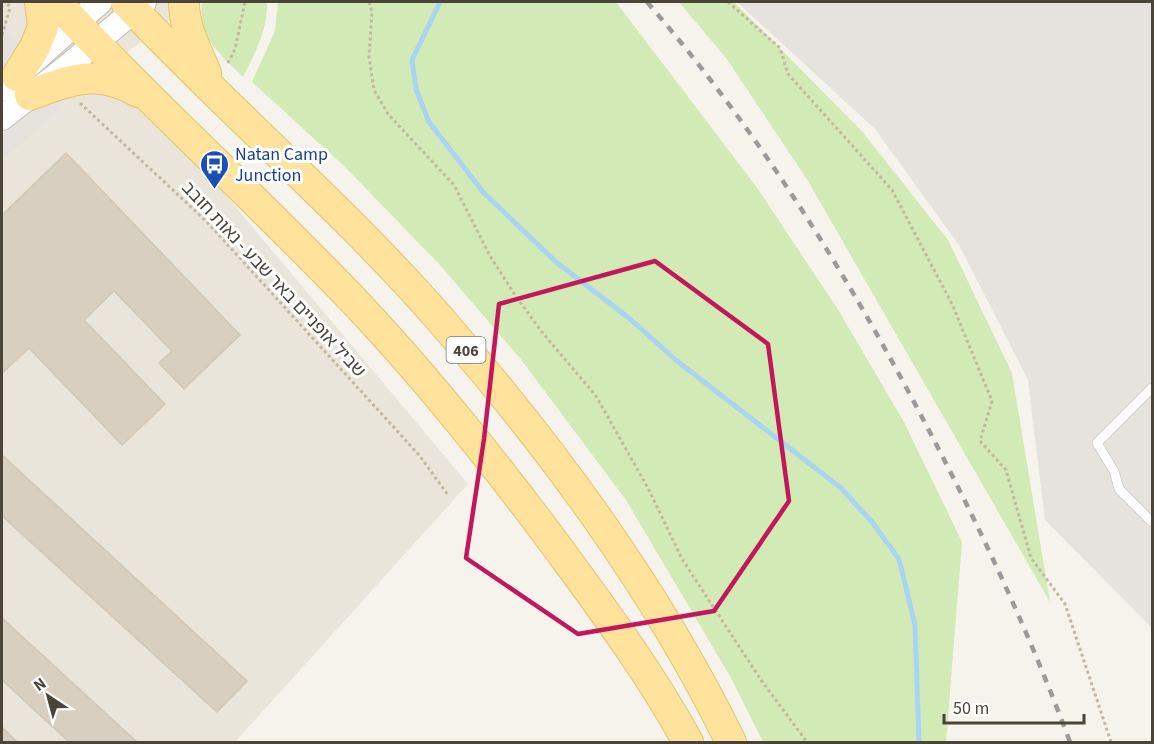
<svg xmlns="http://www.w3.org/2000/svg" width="1154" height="744" font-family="'Source Sans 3','Noto Sans Hebrew',sans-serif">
<rect width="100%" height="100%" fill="#f6f3ec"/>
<path fill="#eae5da" d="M2,2h192l-80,60 354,422 -233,258h-233z"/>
<path fill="#e6e2dd" d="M737,2h415v626l-107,-108 -17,-140 -69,-135 -84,-116z
M2,20l60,88 -60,52z"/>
<path fill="#d2eab5" d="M202,2h65c1,27 -12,51 -24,75 -23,-23 -45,-39 -41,-75z
M278,2h338l142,187 79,119 67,114 58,120 -16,200h-183l-32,-64 -105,-178 -107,-143 -80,-93 -94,-97 -93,-85 23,-51z
M679,2h55l127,128 87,110 64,133 38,229 -242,-421 -82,-123z"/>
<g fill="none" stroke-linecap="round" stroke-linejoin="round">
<path stroke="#a9d4f2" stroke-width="5" d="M440,2l-28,58 4,29 13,33 54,70 73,70 73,56 48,43 164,127 31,34 27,37 16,66 4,117"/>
</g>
<path fill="#d8cfc1" stroke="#d3c7b4" stroke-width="1.5" d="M66,153l174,182 -56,54 -25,-26 13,-12 -58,-60 -30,29 81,84 -43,41 -93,-97 -27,25v-158z
M2,455l245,226 -30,31 -215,-196z
M2,618l135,124h-68l-67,-62z
M2,727l15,15h-15z"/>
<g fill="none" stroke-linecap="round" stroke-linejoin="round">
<defs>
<path id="service" d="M1152,388l-55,55 17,28 5,18 33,33"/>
<path id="tertiary" d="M2,89l98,-87
M2,118l65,-51 77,-65"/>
<path id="primary" d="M56,2c96,103 201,197 298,299 75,79 144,166 209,254 44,60 89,121 125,187
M126,2c101,108 215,204 313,316 113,130 216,269 292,424
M184,2c0,26 12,47 22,71
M17,76l18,-29 8,-20 -3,-25
M30,95c40,-15 68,-27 108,-3"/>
</defs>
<use href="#service" stroke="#c2bbae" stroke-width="10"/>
<use href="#tertiary" stroke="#c2bbae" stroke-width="26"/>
<use href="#primary" stroke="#e6c16a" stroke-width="32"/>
<path stroke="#c4b79f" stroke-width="3" stroke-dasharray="3 3" stroke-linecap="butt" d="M369,2l3,10 -3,45 5,33 14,24 66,71 36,71 25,39 26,36 55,65 53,94 33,69 79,121 46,62
M728,2l52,46 8,26 104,116 60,114 40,97 -12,40 26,29 25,88 34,46 46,138
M2,35l8,-27 -3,-6
M228,63l7,-14 10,-47
M80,103l127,119 212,233 29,40"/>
<use href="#service" stroke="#fff" stroke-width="9"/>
<use href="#tertiary" stroke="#fff" stroke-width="24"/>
<use href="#primary" stroke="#ffe39c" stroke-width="30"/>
<path stroke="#9a9a9a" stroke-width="4.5" stroke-dasharray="8 8" stroke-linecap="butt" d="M647,2c110,127 199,270 277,419 55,104 105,211 146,321"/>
</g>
<path fill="none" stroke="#c2185b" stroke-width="4.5" stroke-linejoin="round" d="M655,261l113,83 21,157 -75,110 -136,23 -112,-76 18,-119 15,-135z"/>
<defs>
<symbol id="bus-pin" viewBox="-11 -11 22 30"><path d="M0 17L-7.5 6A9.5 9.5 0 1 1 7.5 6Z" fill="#1a4fb4" stroke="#fff"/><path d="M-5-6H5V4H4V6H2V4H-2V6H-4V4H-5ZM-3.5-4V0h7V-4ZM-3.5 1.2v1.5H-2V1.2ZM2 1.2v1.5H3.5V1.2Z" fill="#fff"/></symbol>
</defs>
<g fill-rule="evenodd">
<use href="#bus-pin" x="198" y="148" width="33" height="45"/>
</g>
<g text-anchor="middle" stroke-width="6" stroke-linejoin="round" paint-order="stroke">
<rect fill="#fff" stroke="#817c74" stroke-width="1.5" x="446.5" y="337" width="39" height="26" rx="4.5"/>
<g font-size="16" font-weight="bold" fill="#4b4439">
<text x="466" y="356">406</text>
</g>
<g font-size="18" fill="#164399" stroke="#fff" text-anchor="start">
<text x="235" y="160">Natan Camp<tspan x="235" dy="21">Junction</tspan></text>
</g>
<g font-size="18" fill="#4b4439" stroke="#fff">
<text transform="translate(274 279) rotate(47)" y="6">שביל אופניים באר שבע - נאות חובב</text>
</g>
</g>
<rect width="1154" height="744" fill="none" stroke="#4b4439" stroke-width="6"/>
<g transform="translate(48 696) rotate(324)" stroke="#ffffff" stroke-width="4.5" paint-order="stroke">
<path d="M0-4.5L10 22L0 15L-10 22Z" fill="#4b4439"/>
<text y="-9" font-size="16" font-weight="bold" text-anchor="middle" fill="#4b4439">N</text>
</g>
<path d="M944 714v9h140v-9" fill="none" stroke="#4b4439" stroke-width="3"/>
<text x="953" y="714" font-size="18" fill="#4b4439" stroke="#ffffff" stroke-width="4.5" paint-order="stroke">50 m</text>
</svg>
